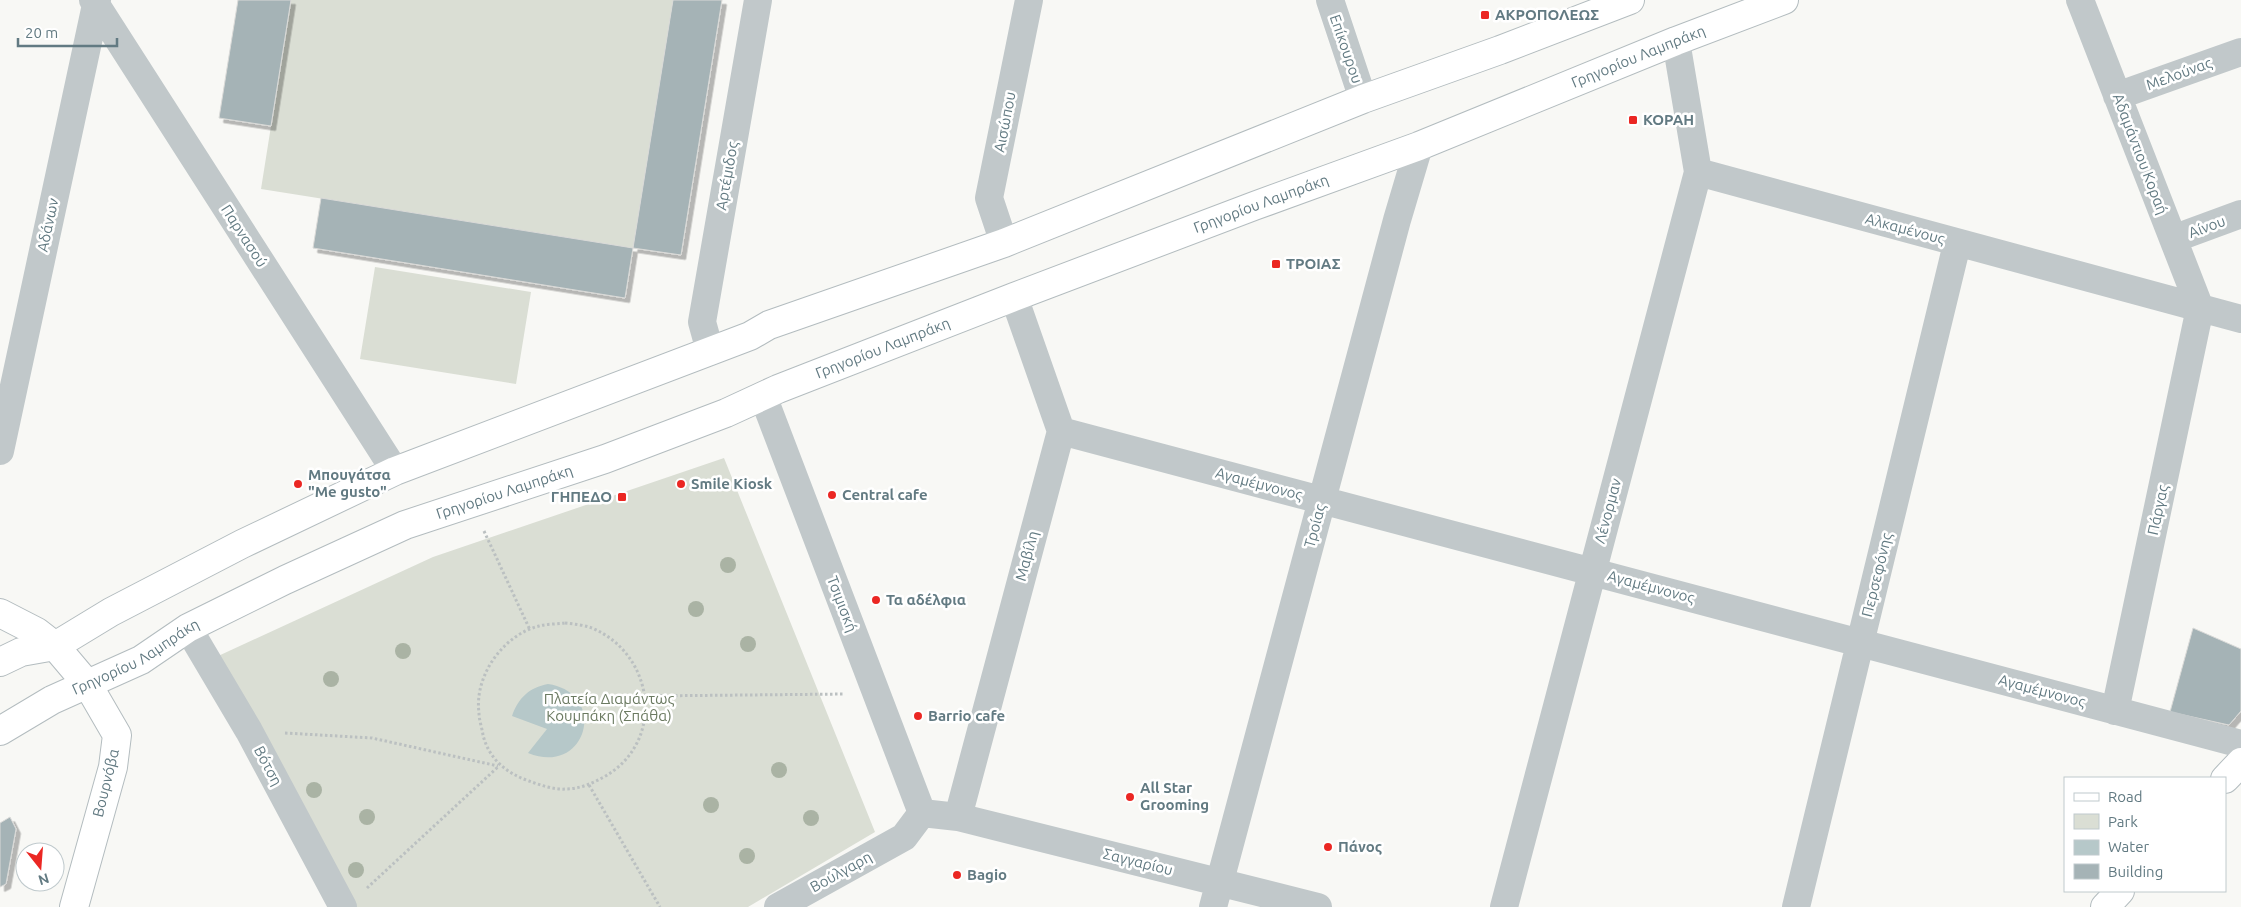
<svg xmlns="http://www.w3.org/2000/svg" width="2241" height="907" font-family="Ubuntu,sans-serif">
<defs>
<filter id="shadow"><feDropShadow dx="4.5" dy="4.5" stdDeviation="0" flood-color="#0004"/></filter>
</defs>
<rect width="100%" height="100%" fill="#f8f8f5"/>
<path fill="#daded4" d="M291,0h382l-40,248 -372,-59z
M375,267l156,25 -15,92 -156,-25z
M724,458l151,374 -127,75h-400l-132,-250 217,-100z"/>
<path fill="#b6c8c9" d="M548,684c61,9 39,93 -20,69l19,-24 -35,-13c7,-19 17,-28 36,-32z"/>
<path fill="#a5b3b6" stroke="#dadad8" filter="url(#shadow)" d="M238,0h53l-20,126 -52,-8z
M673,0h49l-41,255 -48,-7z
M321,198l312,50 -8,50 -312,-50z
M2193,628l48,21v62l-12,14 -59,-13z
M10,817l6,12 -10,55 -6,3v-64z"/>
<g fill="none" stroke-linecap="round" stroke-linejoin="round">
<defs>
<g id="secondary">
<path d="M0,613l37,19 18,14 33,39 29,50 -4,32 -39,140"/>
<path d="M0,662l21,-10 34,-6 56,-34 131,-68 153,-73 355,-135 19,-11 235,-82 359,-144 137,-49 130,-50"/>
<path id="s1" d="M0,731l52,-31 89,-40 47,-32 97,-48 120,-55 200,-66 121,-46 52,-24 236,-92 240,-91 165,-60 257,-105 108,-41"/>
<path d="M2225,779l16,-17"/>
<path d="M2105,907l15,-16"/>
</g>
</defs>
<use href="#secondary" stroke="#b3bcbf" stroke-width="30"/>
<path stroke="#bbc0c1" stroke-width="3" stroke-dasharray="2.5 2.5" stroke-linecap="butt" d="M484,531l46,99
M565,623c9,1 19,2 27,5 64,27 74,116 10,150 -11,6 -24,11 -36,11 -12,1 -26,-4 -37,-8 -23,-8 -40,-22 -46,-46 -1,-7 -4,-15 -4,-22 -5,-37 24,-78 60,-87 8,-2 18,-2 26,-3z
M645,696l200,-2
M285,733l87,5 126,28
M589,785l71,122
M367,888l132,-122"/>
<path stroke="#c1c8ca" stroke-width="28" d="M93,0l302,471
M1330,0l33,99
M2080,0l120,308
M1676,41l22,131 543,147
M2117,96l124,-44
M2173,239l68,-25
M1004,243l-15,-45 40,-198
M710,351l-8,-29 56,-322
M763,396l159,417
M1061,431l1180,313
M0,451l97,-451
M188,628l61,103 94,176
M2115,711l85,-403
M958,817l103,-386 -47,-134
M778,907l126,-70 18,-24 36,4 360,90
M1213,907l184,-687 22,-74
M1504,907l194,-735
M1796,907l161,-663"/>
<use href="#secondary" stroke="#fff" stroke-width="28"/>
</g>
<g fill="#aab3a4">
<circle cx="728" cy="565" r="8"/>
<circle cx="696" cy="609" r="8"/>
<circle cx="748" cy="644" r="8"/>
<circle cx="403" cy="651" r="8"/>
<circle cx="331" cy="679" r="8"/>
<circle cx="779" cy="770" r="8"/>
<circle cx="314" cy="790" r="8"/>
<circle cx="711" cy="805" r="8"/>
<circle cx="367" cy="817" r="8"/>
<circle cx="811" cy="818" r="8"/>
<circle cx="747" cy="856" r="8"/>
<circle cx="356" cy="870" r="8"/>
</g>
<g fill="#eb2723" stroke="#fff" stroke-width="2">
<rect x="1480" y="10" width="10" height="10" rx="2.5"/>
<rect x="1628" y="115" width="10" height="10" rx="2.5"/>
<rect x="1271" y="259" width="10" height="10" rx="2.5"/>
<circle cx="298" cy="484" r="5"/>
<circle cx="681" cy="484" r="5"/>
<circle cx="832" cy="495" r="5"/>
<rect x="617" y="492" width="10" height="10" rx="2.5"/>
<circle cx="876" cy="600" r="5"/>
<circle cx="918" cy="716" r="5"/>
<circle cx="1130" cy="797" r="5"/>
<circle cx="1328" cy="847" r="5"/>
<circle cx="957" cy="875" r="5"/>
</g>
<g text-anchor="middle" stroke-width="5" stroke-linejoin="round" paint-order="stroke">
<g font-size="15" font-weight="bold" fill="#627a82" stroke="#fff" text-anchor="start">
<text x="1495" y="20">ΑΚΡΟΠΟΛΕΩΣ</text>
<text x="1643" y="125">ΚΟΡΑΗ</text>
<text x="1286" y="269">ΤΡΟΙΑΣ</text>
<text x="308" y="480">Μπουγάτσα<tspan x="308" dy="17">"Me gusto"</tspan></text>
<text x="691" y="489">Smile Kiosk</text>
<text x="842" y="500">Central cafe</text>
<text x="612" y="502" text-anchor="end">ΓΗΠΕΔΟ</text>
<text x="886" y="605">Τα αδέλφια</text>
<text x="928" y="721">Barrio cafe</text>
<text x="1140" y="793">All Star<tspan x="1140" dy="17">Grooming</tspan></text>
<text x="1338" y="852">Πάνος</text>
<text x="967" y="880">Bagio</text>
</g>
<g font-size="15" fill="#627a82" stroke="#fff">
<text transform="translate(1346 49) rotate(71)" y="5">Επίκουρου</text>
<text dy="5" stroke="none"><textPath href="#s1" startOffset="1775">Γρηγορίου Λαμπράκη</textPath></text>
<text transform="translate(2179 74) rotate(-20)" y="5">Μελούνας</text>
<text transform="translate(1005 122) rotate(-79)" y="5">Αισώπου</text>
<text transform="translate(2140 154) rotate(69)" y="5">Αδαμάντιου Κοραή</text>
<text transform="translate(727 176) rotate(-80)" y="5">Αρτέμιδος</text>
<text dy="5" stroke="none"><textPath href="#s1" startOffset="1370">Γρηγορίου Λαμπράκη</textPath></text>
<text transform="translate(48 225) rotate(-78)" y="5">Αδάνων</text>
<text transform="translate(2207 227) rotate(-20)" y="5">Αίνου</text>
<text transform="translate(1905 229) rotate(15)" y="5">Αλκαμένους</text>
<text transform="translate(244 236) rotate(57)" y="5">Παρνασού</text>
<text dy="5" stroke="none"><textPath href="#s1" startOffset="965">Γρηγορίου Λαμπράκη</textPath></text>
<text transform="translate(1259 484) rotate(15)" y="5">Αγαμέμνονος</text>
<text dy="5" stroke="none"><textPath href="#s1" startOffset="560">Γρηγορίου Λαμπράκη</textPath></text>
<text transform="translate(2158 510) rotate(-78)" y="5">Πάργας</text>
<text transform="translate(1608 511) rotate(-75)" y="5">Λένορμαν</text>
<text transform="translate(1315 526) rotate(-75)" y="5">Τροίας</text>
<text transform="translate(1027 556) rotate(-75)" y="5">Μαβίλη</text>
<text transform="translate(1877 575) rotate(-76)" y="5">Περσεφόνης</text>
<text transform="translate(1651 587) rotate(15)" y="5">Αγαμέμνονος</text>
<text transform="translate(842 604) rotate(69)" y="5">Τσιμισκή</text>
<text dy="5" stroke="none"><textPath href="#s1" startOffset="155">Γρηγορίου Λαμπράκη</textPath></text>
<text transform="translate(2042 691) rotate(15)" y="5">Αγαμέμνονος</text>
<text transform="translate(268 766) rotate(62)" y="5">Βότση</text>
<text transform="translate(106 783) rotate(-76)" y="5">Βουρνόβα</text>
<text transform="translate(1138 862) rotate(14)" y="5">Σαγγαρίου</text>
<text transform="translate(841 872) rotate(-29)" y="5">Βούλγαρη</text>
</g>
<g font-size="15" fill="#6b7a61" stroke="#fff">
<text x="609" y="704">Πλατεία Διαμάντως<tspan x="609" dy="17">Κουμπάκη (Σπάθα)</tspan></text>
</g>
</g>
<rect x="2064" y="777" width="162" height="115" fill="#ffffff" stroke="#c0cacd"/>
<rect x="2074" y="793" width="25" height="8" fill="#ffffff" stroke="#c0cacd"/>
<text x="2108" y="802" font-size="15" fill="#627a82">Road</text>
<rect x="2074" y="814" width="25" height="15" fill="#daded4" stroke="#c0cacd"/>
<text x="2108" y="827" font-size="15" fill="#627a82">Park</text>
<rect x="2074" y="840" width="25" height="15" fill="#b6c8c9" stroke="#c0cacd"/>
<text x="2108" y="852" font-size="15" fill="#627a82">Water</text>
<rect x="2074" y="864" width="25" height="15" fill="#a5b3b6" stroke="#c0cacd"/>
<text x="2108" y="877" font-size="15" fill="#627a82">Building</text>
<g transform="translate(40 867) rotate(163)"><circle r="24" fill="#ffffff" stroke="#c0cacd"/>
<path d="M0-4L9 19L0 12L-9 19Z" fill="#eb2723"/>
<text y="-8" font-size="14" font-weight="bold" text-anchor="middle" fill="#627a82">N</text>
</g>
<path d="M18 38v8h99v-8" fill="none" stroke="#627a82" stroke-width="2.5"/>
<text x="25" y="38" font-size="15" fill="#627a82" stroke="#ffffff" stroke-width="4" paint-order="stroke">20 m</text>
</svg>
